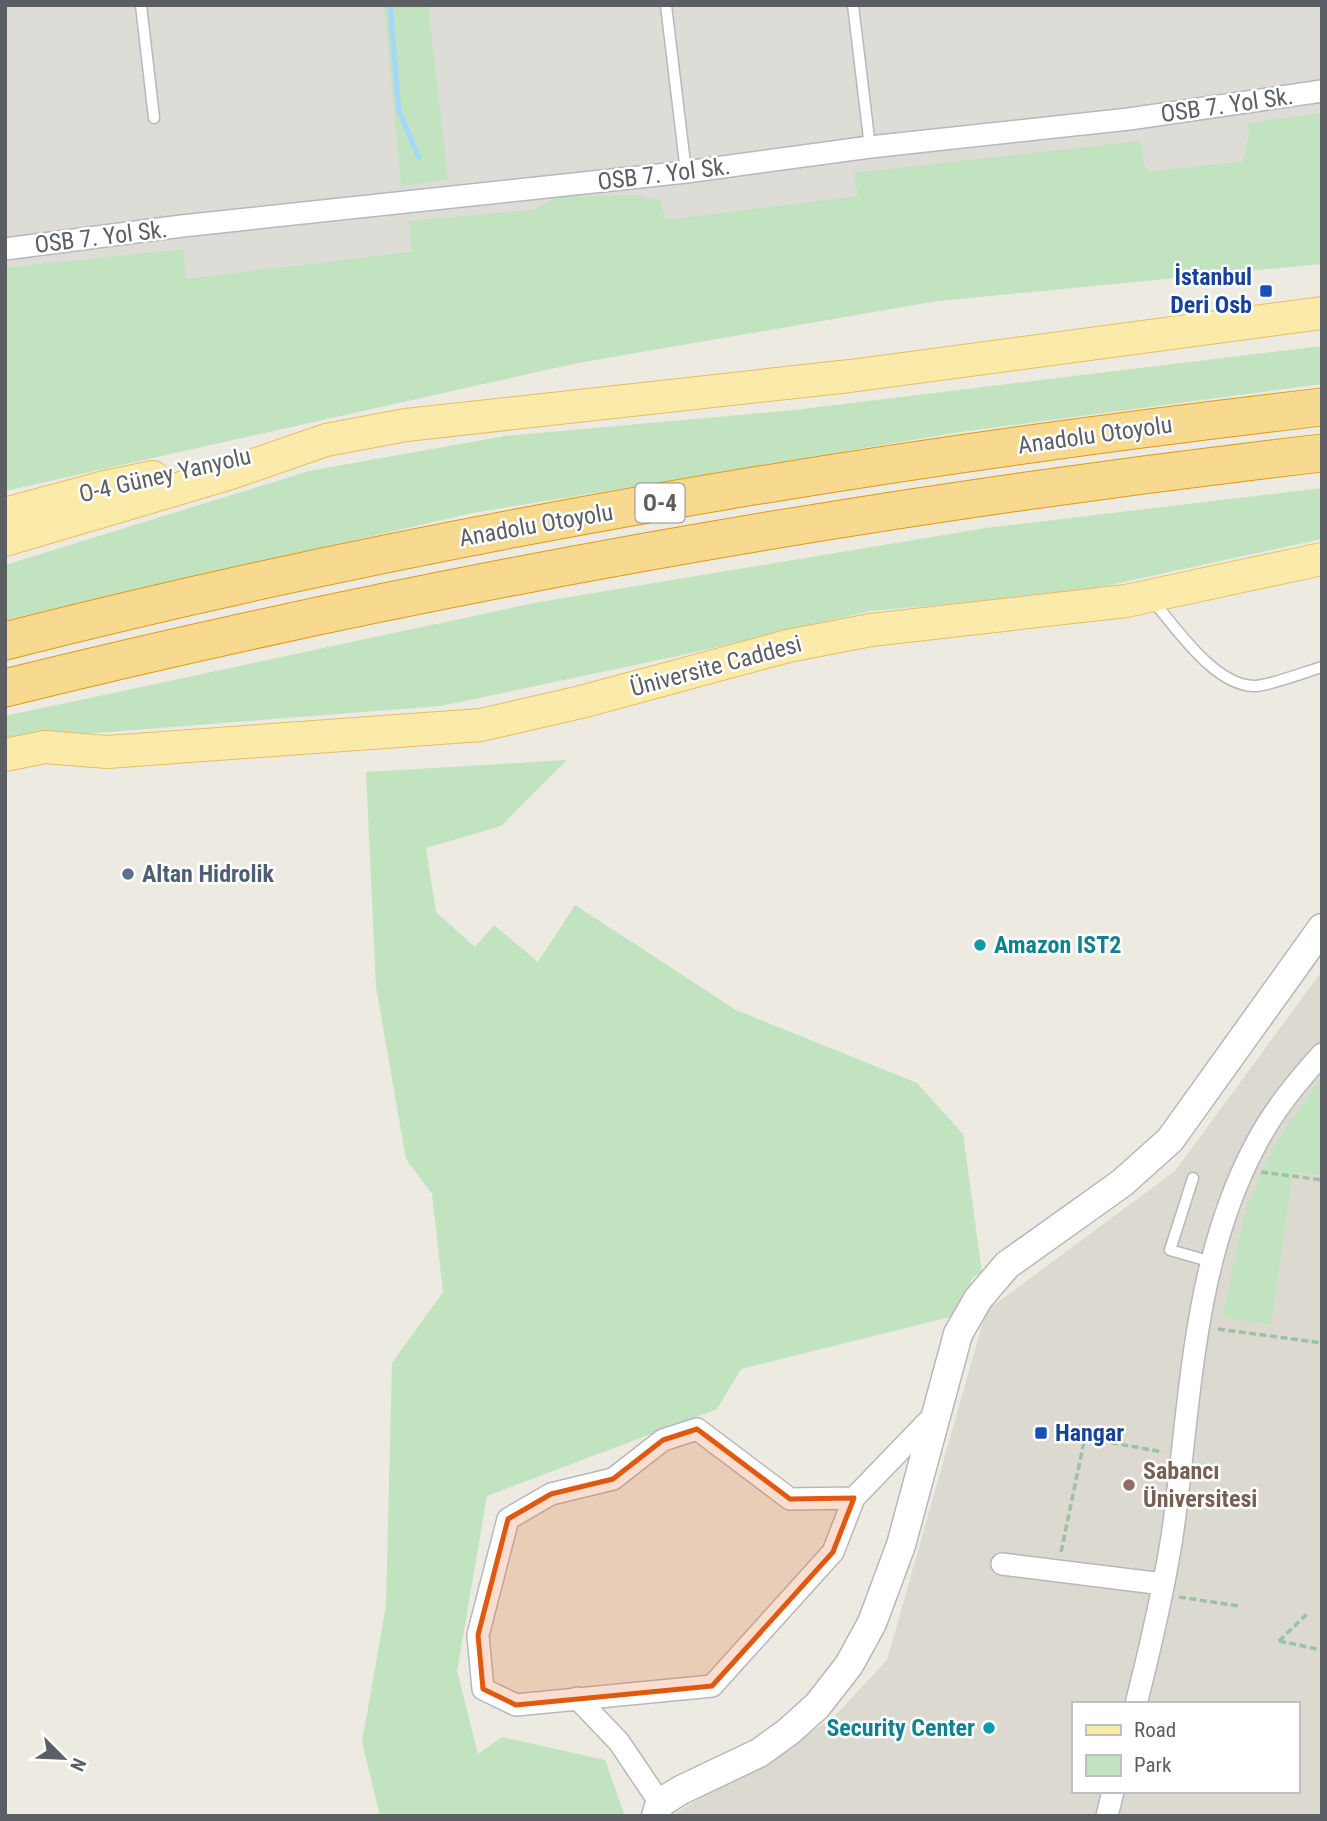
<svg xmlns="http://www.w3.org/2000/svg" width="1327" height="1821" font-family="'Roboto Condensed',sans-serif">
<rect width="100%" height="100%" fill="#edeae2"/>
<path fill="#dedcd7" d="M5,5h1317v248l-65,16 -320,32 -360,62 -572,128z"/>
<path fill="#dcd9d0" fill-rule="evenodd" d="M1322,971v845h-651l161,-97 55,-59 99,-349 189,-140zM1073,1704h224v87h-224z"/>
<path fill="#c1e3c0" d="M384,5h44l20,175 -47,6z
M1322,113v151l-385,37 -360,62 -572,128v-223l178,-19 3,30 225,-27 -2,-31 123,-11 25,-13 84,-2 4,4 14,-1 7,22 192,-24 -4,-23 287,-32 4,26 5,4 93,-9 6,-27 -1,-12z
M1322,346v38l-361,48 -488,81 -468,107v-55l304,-94 196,-35 289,-26z
M1322,488v51l-249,54 -202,18 -184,43 -246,52 -371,29 -65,15v-34l529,-113 452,-75z
M567,760l-66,66 -75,22 10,64 39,35 19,-22 44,37 37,-57 161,105 181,73 46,51 19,139 -9,4 -15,38 -217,54 -24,40 -230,87 -30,175 21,83 24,-17 103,23 20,56h-245l-18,-74 24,-137 6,-242 51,-71 -11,-98 -26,-35 -30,-172 -10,-215z
M1322,1077v98l-29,-3 -22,153 -49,-8 24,-109 31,-67z"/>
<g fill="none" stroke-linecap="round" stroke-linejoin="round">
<path stroke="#a5d7fa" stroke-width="5" d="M390,5l9,106 20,47"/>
<defs>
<path id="lane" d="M141,5l13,113
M666,5l20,167
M853,5l17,142
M1153,601c24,28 61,84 101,85 12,1 54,-15 68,-19
M1193,1178l-23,72 42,12"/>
<path id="street" d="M5,249l177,-23 504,-54 184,-25 259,-28 193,-28
M854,1498l-64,1 -93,-70 -34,11 -50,39 -62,15 -43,25 -30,116 5,54 33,16 196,-19 121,-134 21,-54 81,-84
M1002,1564l161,20
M577,1698l42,44 41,61
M1136,1704c14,-55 27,-111 36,-167 19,-132 19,-272 84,-393 17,-33 41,-62 66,-90
M1107,1816l6,-25"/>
<path id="secondary" d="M656,1816l4,-13 21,-13 78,-37 29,-21 29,-26 32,-41 23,-42 29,-78 57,-211 20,-35 29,-34 115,-82 48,-43 152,-212"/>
<path id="primary" d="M5,514l100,-27 48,-10
M5,540l223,-66 98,-34 80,-15 444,-49 472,-63
M5,755l40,-8 62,5 374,-27 100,-23 207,-56 83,-16 255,-29 196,-42"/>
<path id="highway" d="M5,641c432,-110 874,-183 1317,-234
M5,688c433,-107 874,-184 1317,-235"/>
</defs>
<use href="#lane" stroke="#b5b8bc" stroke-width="13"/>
<use href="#street" stroke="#b5b8bc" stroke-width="24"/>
<use href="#secondary" stroke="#b4b7bc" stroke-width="31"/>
<use href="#primary" stroke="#e9be5f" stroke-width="34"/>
<use href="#highway" stroke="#e2990d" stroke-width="39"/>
<path stroke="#9ac3a4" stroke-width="3.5" stroke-dasharray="7 3.5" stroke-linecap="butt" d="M1261,1172l61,8
M1218,1329l104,14
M1080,1437l83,15
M1061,1552l24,-115
M1179,1597l60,9
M1279,1641l43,9
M1279,1641l28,-27"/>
<use href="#lane" stroke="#fff" stroke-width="10"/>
<use href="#street" stroke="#fff" stroke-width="21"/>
<use href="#secondary" stroke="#fff" stroke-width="28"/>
<use href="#primary" stroke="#faebaa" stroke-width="32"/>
<use href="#highway" stroke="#f7d98f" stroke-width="37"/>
</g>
<path fill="#e15910" fill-opacity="0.2" stroke="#e15910" stroke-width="5" stroke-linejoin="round" d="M697,1429l93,70 64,-1 -21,54 -121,134 -196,19 -33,-16 -5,-54 30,-116 43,-25 62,-15 50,-39z"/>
<g fill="#1a4fb4" stroke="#fff" stroke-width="2.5">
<rect x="1259" y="284" width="14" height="14" rx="3.5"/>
<rect x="1034" y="1426" width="14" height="14" rx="3.5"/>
</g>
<circle fill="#5c6f8a" stroke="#fff" stroke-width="2.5" cx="128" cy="874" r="7"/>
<g fill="#0f9aa8" stroke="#fff" stroke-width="2.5">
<circle cx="980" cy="945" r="7"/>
<circle cx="989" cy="1728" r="7"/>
</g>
<circle fill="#8d6e63" stroke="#fff" stroke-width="2.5" cx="1129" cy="1485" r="7"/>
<g text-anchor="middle" stroke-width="5" stroke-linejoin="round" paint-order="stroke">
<rect fill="#fff" stroke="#8c8e91" stroke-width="2" x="635.5" y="483.5" width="49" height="39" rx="5"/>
<g font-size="23" font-weight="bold" fill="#5b5e62">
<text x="660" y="511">O-4</text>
</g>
<g font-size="24" fill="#5b5e62" stroke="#fff">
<text transform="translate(1227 105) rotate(-8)" y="8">OSB 7. Yol Sk.</text>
<text transform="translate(664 174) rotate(-7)" y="8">OSB 7. Yol Sk.</text>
<text transform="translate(101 237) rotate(-7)" y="8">OSB 7. Yol Sk.</text>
<text transform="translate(1095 435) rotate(-8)" y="8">Anadolu Otoyolu</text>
<text transform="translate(165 475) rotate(-13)" y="8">O-4 Güney Yanyolu</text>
<text transform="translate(536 525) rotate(-10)" y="8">Anadolu Otoyolu</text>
<text transform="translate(716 666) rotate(-15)" y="8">Üniversite Caddesi</text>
</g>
<g font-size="24" font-weight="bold" fill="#164399" stroke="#fff" text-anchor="end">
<text x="1252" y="285">İstanbul<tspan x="1252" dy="28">Deri Osb</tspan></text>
<text x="1055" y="1441" text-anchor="start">Hangar</text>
</g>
<g font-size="24" font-weight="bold" fill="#4e5e75" stroke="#fff" text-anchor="start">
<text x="142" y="882">Altan Hidrolik</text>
</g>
<g font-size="24" font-weight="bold" fill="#0d838f" stroke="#fff" text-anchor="start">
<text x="994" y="953">Amazon IST2</text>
<text x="975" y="1736" text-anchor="end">Security Center</text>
</g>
<g font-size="24" font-weight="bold" fill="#785e54" stroke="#fff" text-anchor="start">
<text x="1143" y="1479">Sabancı<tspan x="1143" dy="28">Üniversitesi</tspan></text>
</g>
</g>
<rect width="1327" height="1821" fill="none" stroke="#5b5e62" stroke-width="14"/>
<rect x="1072" y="1702" width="228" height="91" fill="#ffffff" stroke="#bdbfc0" stroke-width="2"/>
<rect x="1086" y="1725" width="35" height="10" fill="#faebaa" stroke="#bdbfc0" stroke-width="2"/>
<text x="1134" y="1737" font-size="21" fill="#5b5e62">Road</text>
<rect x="1086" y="1755" width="35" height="21" fill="#c1e3c0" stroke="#bdbfc0" stroke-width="2"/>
<text x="1134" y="1772" font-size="21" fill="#5b5e62">Park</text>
<g transform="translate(63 1758) rotate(114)" stroke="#ffffff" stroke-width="5" paint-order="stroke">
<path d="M0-5L12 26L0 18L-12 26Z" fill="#5b5e62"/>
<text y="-10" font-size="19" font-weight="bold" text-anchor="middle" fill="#5b5e62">N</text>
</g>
</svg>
